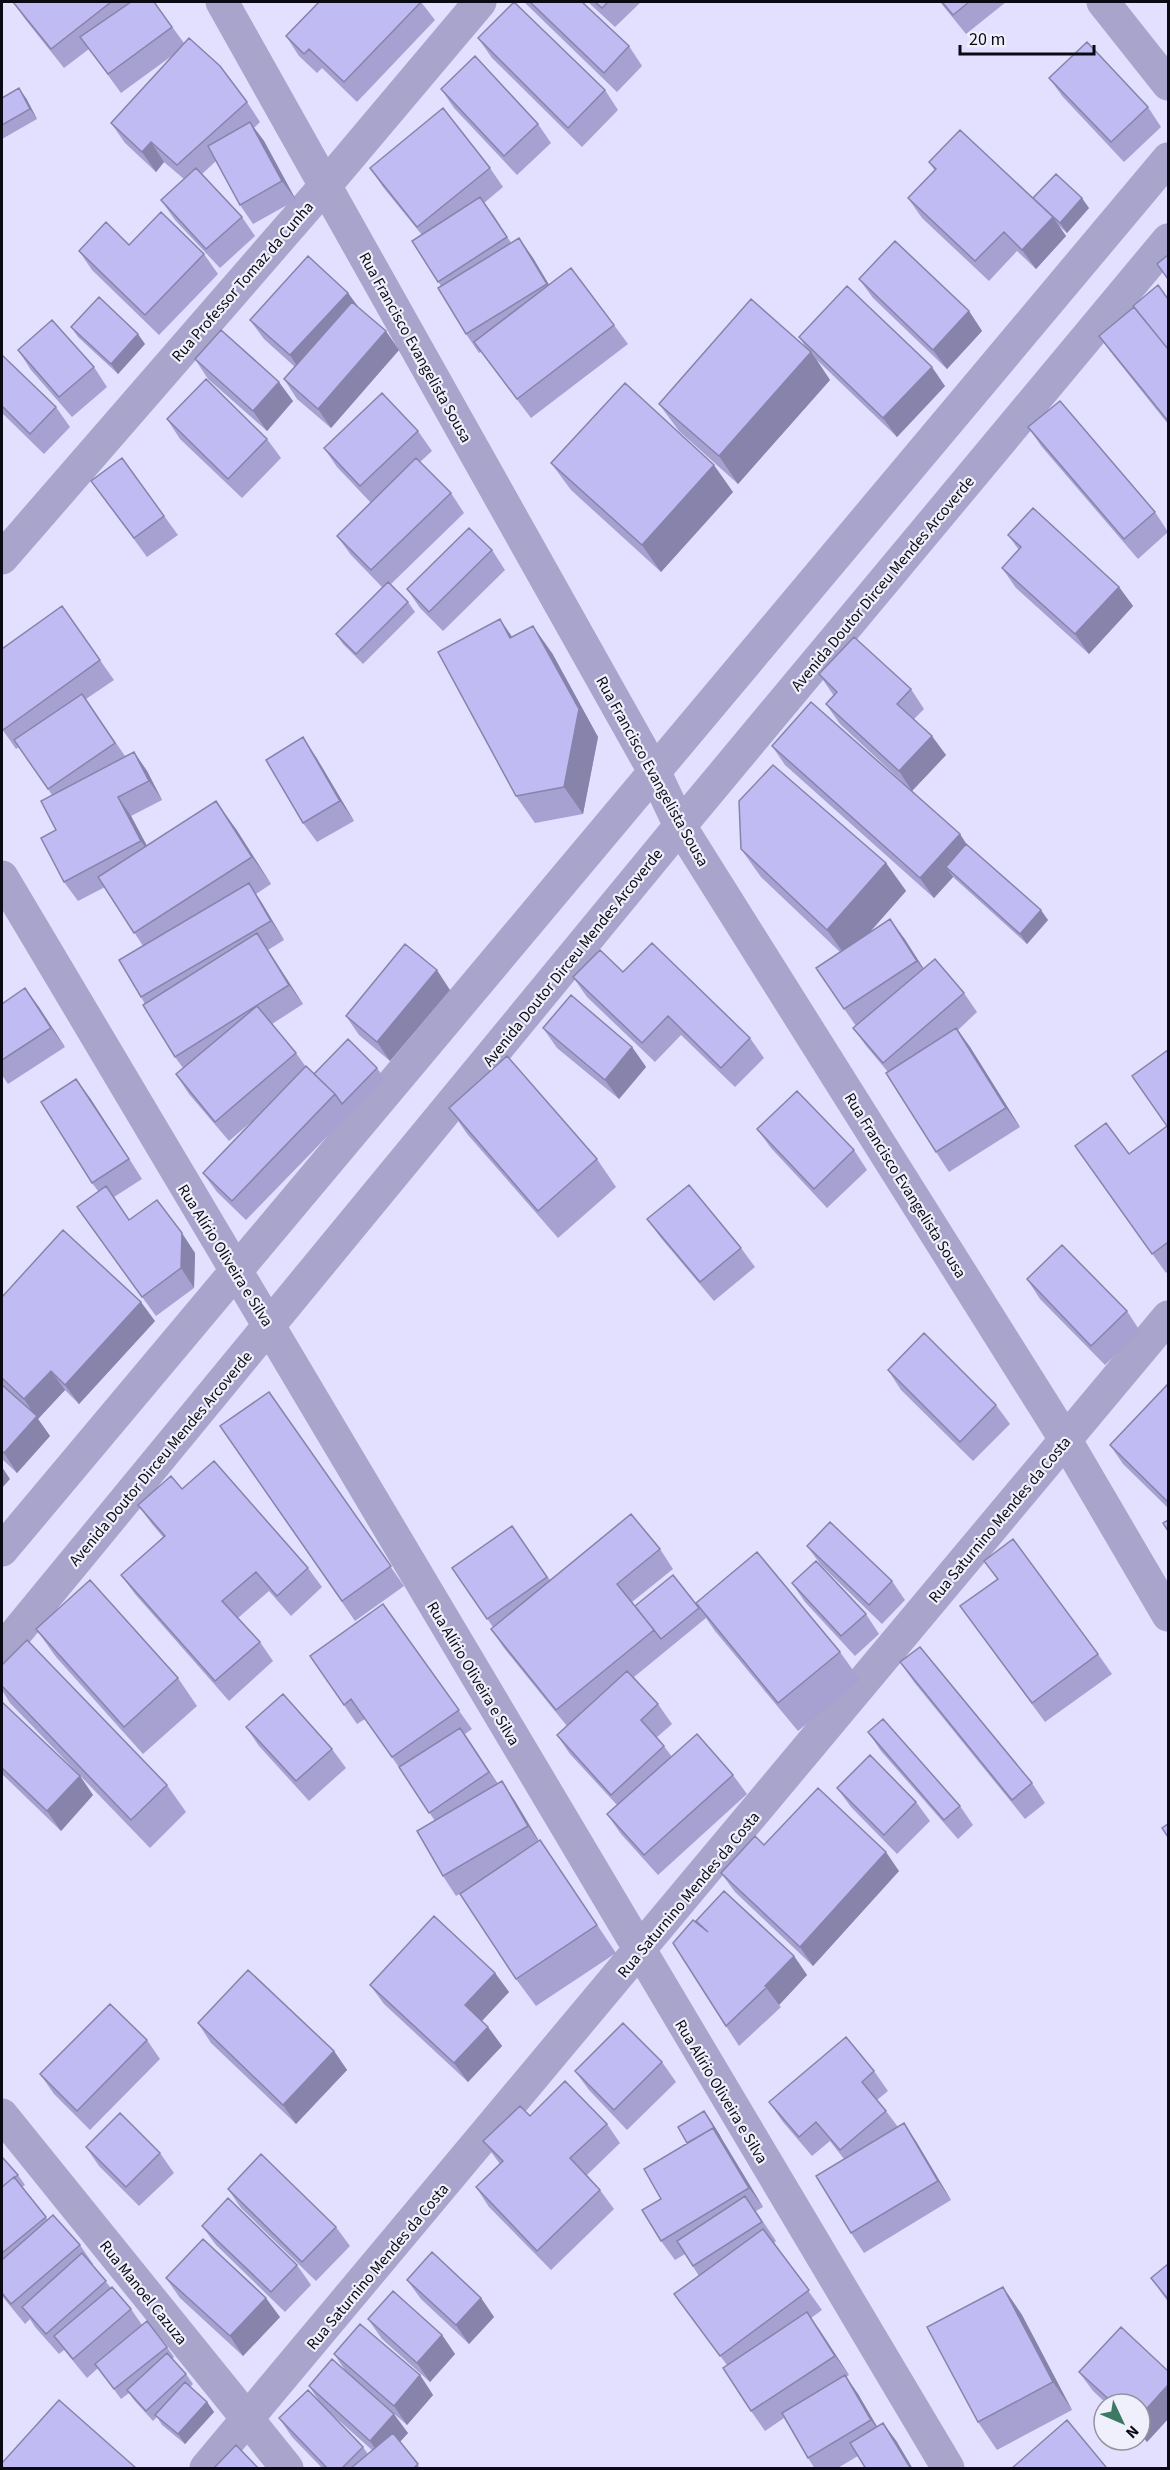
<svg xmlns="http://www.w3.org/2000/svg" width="1170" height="2470" font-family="'Source Sans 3',sans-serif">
<rect width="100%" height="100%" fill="#e2dfff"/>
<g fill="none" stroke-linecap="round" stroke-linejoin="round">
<path stroke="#a8a4cc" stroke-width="33" d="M222,2l433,771 25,53 385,613 103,176
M1103,2l65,82
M2,558l323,-372 155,-184
M2,877l946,1591
M2,1550l1166,-1391
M2,1650l678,-824 488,-586
M2,2115l285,353
M206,2468l962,-1151"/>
</g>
<path fill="#a6a1d1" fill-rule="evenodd" d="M13,2h141l30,41 63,59 13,20 -6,6 10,13 32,59 -43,24 -13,-19 -24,-44 -14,13 40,43 13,19 -35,32 -45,-48 -14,-20 23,-21 -20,-17 -8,10 -31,-29 -14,-20 62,-68 -52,38 -32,-44 -25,19 -39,-49z
M319,2h102l14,18 -78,82 -35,-34 -5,5 -18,-17 -13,-20z
M524,2h58l47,44 13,20 -25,26z
M588,2h53l-26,25z
M940,2h66l-40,32z
M478,38l127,52 13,20 -36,37 -90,-89z
M1049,78l99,29 13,20 -37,35 -61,-65z
M441,89l97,35 13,19 -34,32 -63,-67z
M2,98h24l11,21 -35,20z
M929,162l105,38 55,8 -22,25 -9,-8 8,11 -30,33 -19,-18 -28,30 -67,-63 -14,-20 27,-27z
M370,168h120l13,19 -19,16 27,40 8,-5 14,20 16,27 65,40 14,19 -97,74 -50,-66 -2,1 -13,-19 -25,-48 -29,-45 10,-6 -39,-48z
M79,251l125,3 14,20 -59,61 -67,-65z
M859,279l110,32 13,20 -35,38 -74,-71z
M348,293l10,14 41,43 -68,78 -34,-29 -13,-20 11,-12 -31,-28 -14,-19z
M1168,299v125l-55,-69 -14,-19 35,-29z
M71,327l74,17 -27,30 -40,-37z
M799,337l146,49 -48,51 -80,-77 13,20 -92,104 -59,-53 -20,-27 148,-55z
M18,350l76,17 13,20 -35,30 -41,-47z
M2,355l54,52 14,20 -26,27 -42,-41z
M195,359l98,42 -26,30 -59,-52z
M167,419l100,20 14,19 -39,40 -62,-59z
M1028,427l127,85 13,20 -30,27 -96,-112z
M418,431l14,20 -12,11 31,31 13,20 -73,71 17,18 7,10 -52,52 -20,-20 -7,-10 46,-47 -31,-32 -14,-19 34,-33 -34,-36 -13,-19z
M122,458l56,77 -31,22 -56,-76z
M551,463l182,29 -72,80 -90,-82z
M1008,535l111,52 14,19 -44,48 -73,-66 -14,-20 17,-18z
M492,550l13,20 -62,61 -23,-23 -13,-19z
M62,606l52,74 -28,19 39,57 9,-4 13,19 15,29 -31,16 16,30 89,-17 35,55 -15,10 28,46 -16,10 35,54 -31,20 24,29 10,14 8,7 63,-6 7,10 -138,142 -29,-28 -14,-19 55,-57 -29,25 -40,-47 -13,-20 7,-6 -8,-11 -34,-60 2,-51 -38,-59 -27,14 -14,-19 -8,-52 -4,-35 -33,-48 -3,2 -14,-20z
M512,637l40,16 46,84 -15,77 -48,9 -19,-27z
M819,674l92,15 13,20 -10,10 32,36 -34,36 -72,-67 -14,-20 8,-8z
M772,746l194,98 82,76 -21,24 -74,-67 -19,21 -149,-133z
M316,757l38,64 -37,21 -14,-19z
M741,849l145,14 20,28 -37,42 35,5 19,30 41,25 13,19 -19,18 12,17 50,80 -71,45 -13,-20 -48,-80 -21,-25 -14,-19 3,-2 -40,-58 24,-16 -79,-75z
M623,972l127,66 14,20 -29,29 -54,-52 -26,27 -68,-65 -14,-20z
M25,988l40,59 -57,37 -6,-9v-71z
M450,990l-60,71 -31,-26 -13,-19z
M543,1028l89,19 14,20 -27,32 -62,-51z
M1168,1050v221l-2,2 -91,-127 54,8 38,-28z
M90,1098l52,81 -28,18 15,23 66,33 -1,35 -38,28 -65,-89 7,-36 -6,-8z
M449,1108l148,51 19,28 -58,51 -90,-103z
M757,1129l97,21 13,20 -40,38 -56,-60z
M647,1219l94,29 14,19 -41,34 -53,-63z
M1027,1279l100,32 13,20 -35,34 -65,-66z
M2,1297l153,24 -76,83 -14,-14 -27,29 12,17 -33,37 -15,-14z
M888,1370l108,35 14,19 -37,37 -72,-71z
M1168,1384v124l-45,-44 -13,-19z
M269,1392l135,194 -49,35 -135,-195z
M182,1489l126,79 14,19 -31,29 -22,-25 -31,27 22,24 13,19 -44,40 -94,-107 -14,-19 42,-38 -11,-13 -14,-19z
M512,1526l38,54 110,-31 13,20 -41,33 3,4 61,-3 144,49 20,28 -62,51 -83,-100 -9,-13 -72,59 24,27 14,20 -16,14 8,8 8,11 61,18 14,19 -89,81 -37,-41 -14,-20 10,-9 -47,-51 -13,-19 10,-9 -63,-78 -13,-19 2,-2 -41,-59z
M807,1546l85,35 13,19 -23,24 -61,-59z
M984,1561l114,93 14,20 -67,48 -85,-116 37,-27z
M792,1583l74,31 13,20 -24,22 -50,-54z
M383,1604l89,125 -7,5 33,50 4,-3 13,20 24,40 1,-1 19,28 57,85 -80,53 -20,-27 -51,-88 -9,5 -13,-20 -8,-55 -32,-48 -38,-54 -8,5 -47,-68z
M36,1629l142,49 19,28 -54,48 -87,-97z
M900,1662l132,121 13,20 -20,16 -111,-137z
M2,1665l165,120 19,27 -36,36 -140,-145 -8,-13z
M2,1702l78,74 13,19 -32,36 -59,-57z
M246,1727l86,22 14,19 -37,33 -50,-55z
M868,1732l92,74 13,19 -15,14 -77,-88z
M837,1788l79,14 14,19 -33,33 -46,-47z
M764,1845l135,26 -86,95 -78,-74 -14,-19z
M696,1921l98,35 13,19 -28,30 2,2 -42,39 -13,-20 -27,-102z
M495,1973l14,19 -27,29 6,6 14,19 -34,36 -84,-78 -14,-19z
M198,2023l136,28 13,19 -51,54 -85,-81z
M147,2040l13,19 -70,71 -36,-36 -14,-20z
M662,2062l14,20 -49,48 -38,-40 -14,-19z
M874,2071l14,20 -11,9 9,11 12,16 6,-4 13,20 34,57 -87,53 -13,-20 -7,-74 -14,-18 -18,15 -29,-34 -14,-20z
M530,2116l77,8 13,19 -33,32 13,15 14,19 -63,61 -62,-63 -13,-20 24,-23 -17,-23z
M711,2121l52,86 -7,4 20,30 -2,2 48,67 -11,8 38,57 -3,2 12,17 19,33 6,-4 14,19 -39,14 -22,13h-21l-7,-11 -24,-40 -19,13 -14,-20 -24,-46 -53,-71 25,-18 -14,-22 -10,6 -14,-19v-42l26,-56z
M86,2147l74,6 14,20 -35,33 -40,-40z
M2,2157l16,18 7,10 -3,2 26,33 32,25 13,19 -1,1 19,23 20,21 11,16 25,22 7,10 -2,2 14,15 7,10 -3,3 17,15 7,10 -29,32 -23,-19 -5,-8 -4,4 -19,-21 -5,-7 -8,6 -23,-31 -11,10 -23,-28 -5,4 -24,-27 -5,-8 -5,5 -23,-28z
M228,2189l108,38 14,19 -34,35 -75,-73z
M202,2226l95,39 14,20 -26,27 -69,-67z
M1168,2264v38l-17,-24z
M166,2278l114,39 -37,39 -63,-58z
M407,2280l74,18 13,19 -25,27 -48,-45z
M1003,2287l19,28 50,95 -75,40 -19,-28z
M368,2319l74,16 13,19 -25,28 -48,-43z
M334,2354l86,21 13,20 -26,30 -39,-34 40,42 -8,9 21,27h-98l-31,-32 -13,-19 42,-14 -12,-18 38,-13zM325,2408l47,42 -4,4 -5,-7z
M1168,2371v48l-21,23 -7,-7v-31h-33l-14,-13 -14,-19z"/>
<path fill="#8783aa" d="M19,88l7,10 11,21 -7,-10z
M250,122l14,19 32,59 -14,-19z
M151,142l13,20 -8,10 -14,-20z
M480,197l14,19 26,41 -13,-20z
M1082,198l7,10 -22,25 -7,-10z
M1053,217l13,19 -30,33 -14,-19z
M519,238l14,20 27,45 -13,-19z
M348,293l14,19 -59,63 -13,-20z
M969,311l13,20 -35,38 -14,-19z
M386,331l13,19 -68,78 -13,-19z
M138,334l7,10 -27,30 -7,-10z
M811,352l19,28 -92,104 -19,-28z
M932,367l13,19 -48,51 -14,-19z
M279,382l14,19 -26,30 -14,-20z
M714,465l19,27 -72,80 -19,-27z
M1119,587l14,19 -44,48 -14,-20z
M500,619l19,28 -9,-9z
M533,626l19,27 46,84 -15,77 -19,-27z
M932,736l14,19 -34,36 -13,-20z
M303,737l13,20 38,64 -14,-20z
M134,752l13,19 15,29 -13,-19z
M118,797l13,19 24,45 -14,-20z
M216,801l20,28 35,55 -19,-27z
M960,834l13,20 -27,13 7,10 -19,21 -14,-20z
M886,863l20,28 -59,67 -20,-28z
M249,883l13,20 22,37 -13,-19z
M1041,910l7,10 -21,24 -7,-10z
M890,919l14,19 27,42 -14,-19z
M257,933l13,20 33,51 -14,-19z
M437,970l13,20 -60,71 -13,-19z
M25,988l14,19 26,40 -14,-19z
M956,1028l14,19 50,80 -14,-19z
M632,1047l14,20 -27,32 -14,-19z
M76,1079l14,19 52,81 -13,-20z
M182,1233l13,20 -1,35 -13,-20z
M141,1302l14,19 -76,83 -14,-19z
M51,1371l14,19 -27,29 12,17 -33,37 -13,-20 32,-36 -12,-18z
M2,1467l8,12 -8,9z
M460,1728l13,19 30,45 -14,-20z
M80,1776l13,19 -32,36 -14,-20z
M502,1781l13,20 27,45 -14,-20z
M886,1852l13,19 -86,95 -13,-19z
M794,1956l13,19 -28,30 -14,-19z
M495,1973l14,19 -31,33 -13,-20z
M488,2027l14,19 -34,36 -14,-19z
M334,2051l13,19 -51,54 -13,-19z
M704,2111l7,10 52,86 -14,-19 -36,-60z
M904,2123l13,20 34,57 -13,-19z
M1003,2287l19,28 50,95 -19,-28z
M266,2298l14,19 -37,39 -13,-20z
M481,2298l13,19 -25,27 -13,-19z
M807,2312l14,20 28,43 -14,-19z
M442,2335l13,19 -25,28 -13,-19z
M420,2375l13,20 -26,30 -13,-19z
M845,2375l13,19 27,46 -14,-20z
M1168,2385v34l-21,23 -7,-11v-15z
M207,2402l7,10 -29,32 -7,-10z
M394,2414l14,19 -25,27 -13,-19z
M883,2423l14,19 16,27h-2z"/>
<path fill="#c1bbf3" stroke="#8783aa" stroke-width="1.5" d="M13,2h98l-60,47z
M131,2h23l18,25 -64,47 -28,-37z
M319,2h102l-77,80 -35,-33 -5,5 -18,-18z
M514,2l91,88 -37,38 -90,-90z
M530,2h52l47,44 -25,27z
M595,2h13l-6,6z
M942,2h27l-16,13z
M189,38l31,28 27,36 -70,63 -26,-23 -9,10 -31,-29z
M1087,42l61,65 -37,35 -62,-64z
M475,56l63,68 -34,32 -63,-67z
M19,88l11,21 -28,16v-27z
M443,108l47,60 -73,59 -47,-59z
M250,122l32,59 -42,24 -32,-59z
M960,130l93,87 -31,33 -18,-18 -29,29 -67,-63 28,-29 -7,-7z
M196,168l46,49 -36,32 -45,-49z
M1056,174l26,24 -22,25 -27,-25z
M480,197l27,40 -69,45 -26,-41z
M161,212l43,42 -59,61 -66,-64 27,-29 23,23z
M519,238l28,46 -81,50 -28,-46z
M895,241l74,70 -36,39 -74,-71z
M1168,255v24l-11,-15z
M308,256l40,37 -58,62 -40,-35z
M571,268l43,57 -97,74 -43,-57z
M1158,285l10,14v50l-35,-43z
M847,286l85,81 -49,51 -84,-81z
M99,297l39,37 -27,30 -40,-37z
M751,299l60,53 -92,104 -60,-52z
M352,302l34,29 -68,78 -34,-30z
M1134,307l34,42v72l-69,-85z
M52,320l42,47 -35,30 -41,-47z
M221,330l58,52 -26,29 -58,-52z
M2,355l54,52 -26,27 -28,-28z
M206,379l61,60 -39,40 -61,-60z
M625,383l89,82 -72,80 -91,-82z
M382,393l36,38 -58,55 -36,-38z
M1060,401l95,111 -31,27 -96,-112z
M122,458l42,58 -30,22 -43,-57z
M416,458l35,35 -80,77 -34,-34z
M1033,508l86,79 -44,47 -73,-66 19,-21 -13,-12z
M469,528l23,22 -63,62 -22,-23z
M388,582l20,20 -52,52 -20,-20z
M62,606l38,54 -97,70 -1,-2v-79z
M500,619l10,19 23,-12 46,83 -15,78 -48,9 -78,-144z
M854,637l57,52 -14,15 35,32 -33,35 -73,-67 11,-12 -18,-18z
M82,694l33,49 -67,46 -34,-49z
M811,702l149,132 -40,44 -148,-132z
M303,737l37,64 -37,22 -37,-63z
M134,752l15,29 -31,16 23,44 -77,41 -23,-44 15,-8 -15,-29z
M773,765l113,98 -59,67 -86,-81 -2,-48z
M216,801l36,56 -118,76 -36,-56z
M966,844l75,66 -21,24 -74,-67z
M249,883l22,38 -130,76 -22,-37z
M890,919l27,42 -73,48 -28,-41z
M257,933l32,52 -114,72 -32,-52z
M652,943l98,95 -29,30 -53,-52 -26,27 -69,-66 27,-27 23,22z
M405,944l32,26 -60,72 -31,-26z
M935,959l29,34 -81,70 -30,-35z
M25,988l26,40 -49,32v-56z
M571,995l61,52 -27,33 -62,-52z
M257,1006l39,47 -81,69 -39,-48z
M956,1028l50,80 -70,44 -50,-79z
M348,1039l29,29 -35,36 -7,-10 -21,-20z
M1168,1050v192l-16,12 -77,-108 31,-23 23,31 38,-28 -35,-50z
M507,1056l90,103 -59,52 -89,-103z
M306,1066l29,28 -103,107 -29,-28z
M76,1079l53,80 -37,24 -51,-81z
M797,1091l57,59 -40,39 -57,-60z
M689,1185l52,63 -41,34 -53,-63z
M106,1186l23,34 28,-20 25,33 -1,35 -39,29 -65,-90z
M63,1230l78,72 -76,83 -14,-14 -27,28 -22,-21v-81z
M1062,1245l65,66 -36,35 -64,-67z
M924,1333l72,72 -36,37 -72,-72z
M1168,1384v118l-58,-57z
M2,1385l35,31 -33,37 -2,-2z
M269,1392l122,174 -49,35 -122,-175z
M214,1461l94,107 -31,28 -21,-24 -34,29 38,41 -45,39 -94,-106 44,-39 -27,-31 33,-29 11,13z
M631,1514l29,35 -43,35 37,46 -98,80 -65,-81z
M1168,1520v11l-5,-8z
M830,1522l62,59 -23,24 -62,-59z
M512,1526l35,51 -60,42 -35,-51z
M1013,1539l85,115 -66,49 -72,-97 38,-27 -14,-18z
M757,1552l83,100 -62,51 -82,-100z
M816,1561l50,53 -25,22 -49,-53z
M673,1575l26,33 -38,31 -26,-33z
M90,1580l88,98 -54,49 -88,-98z
M383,1604l76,106 -67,47 -41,-58 -7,6 -34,-49z
M27,1640l140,145 -36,35 -129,-134v-21z
M920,1647l112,136 -20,17 -112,-138z
M627,1671l31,33 -17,16 23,26 -53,49 -54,-60z
M283,1694l49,55 -36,32 -50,-54z
M2,1702l78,74 -33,35 -45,-43z
M883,1719l77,87 -16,14 -76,-88z
M460,1728l29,44 -60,41 -30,-46z
M697,1734l36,41 -89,80 -37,-41z
M870,1755l46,47 -32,33 -47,-47z
M502,1781l26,45 -85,50 -26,-45z
M818,1788l68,64 -86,95 -79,-74 34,-37 9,9z
M1168,1824v13l-6,-9z
M540,1840l57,85 -81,54 -56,-85z
M724,1891l70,65 -29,30 2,1 -41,39 -53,-83 20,-23 15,12 -12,-11z
M434,1916l61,57 -30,32 23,22 -34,36 -84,-78z
M248,1970l86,81 -51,54 -85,-82z
M110,2004l37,36 -70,71 -37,-37z
M623,2023l39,39 -48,48 -39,-39z
M846,2037l28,34 -12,11 24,29 -46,39 -24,-28 -17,15 -30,-35z
M565,2081l42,43 -37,34 30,32 -63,61 -61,-64 27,-26 -20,-20 37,-35 10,10z
M704,2111l16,26 -7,-9 -26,15 -9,-16z
M120,2113l40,40 -34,34 -40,-40z
M904,2123l34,58 -87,52 -35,-57z
M713,2128l36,60 -88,53 -19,-31 19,-11 -17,-30z
M261,2154l75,73 -34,35 -74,-73z
M2,2157l16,18 -4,3v-1l-12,10z
M14,2177l32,40 -44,36v-66z
M745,2196l17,26 -69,44 -16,-25z
M228,2198l69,67 -26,27 -69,-66z
M53,2215l27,30 -69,59 -9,-11v-33z
M763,2229l46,61 -89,66 -46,-62z
M203,2239l63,59 -36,38 -64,-58z
M432,2252l49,46 -25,27 -49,-45z
M82,2253l24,28 -60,53 -24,-27z
M1168,2264v35l-17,-21z
M112,2287l19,22 -58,50 -19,-23z
M1003,2287l50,95 -75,40 -51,-95z
M393,2291l49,44 -25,28 -49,-44z
M807,2312l28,44 -84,55 -28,-43z
M147,2321l20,26 -53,42 -19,-25z
M360,2324l60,51 -26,31 -60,-52z
M1121,2327l47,44v14l-28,31v-12h-26l-35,-32z
M167,2353l19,21 -40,37 -19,-21z
M332,2359l62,55 -24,27 -61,-55z
M845,2375l26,45 -63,38 -26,-45z
M185,2382l22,20 -29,32 -23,-19z
M308,2390l55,57 -22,22h-13l-49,-51z
M59,2400l77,68v1h-132l-2,-3v-3z
M1067,2420l39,47 -1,2h-94z
M883,2423l28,46h-45l-16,-26z
M393,2433l25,31 -5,5h-63z
M236,2445l23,24h-46z"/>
<g text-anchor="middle" stroke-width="4.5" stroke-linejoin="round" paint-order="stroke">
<g font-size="16" fill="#0b0a14" stroke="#f0effc">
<text transform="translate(242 281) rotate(-49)" y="6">Rua Professor Tomaz da Cunha</text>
<text transform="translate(416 347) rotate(61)" y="6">Rua Francisco Evangelista Sousa</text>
<text transform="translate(882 583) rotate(-50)" y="6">Avenida Doutor Dirceu Mendes Arcoverde</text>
<text transform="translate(653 771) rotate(61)" y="6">Rua Francisco Evangelista Sousa</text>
<text transform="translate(572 957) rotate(-51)" y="6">Avenida Doutor Dirceu Mendes Arcoverde</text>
<text transform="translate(906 1185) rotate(58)" y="6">Rua Francisco Evangelista Sousa</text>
<text transform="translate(226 1255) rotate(58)" y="6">Rua Alírio Oliveira e Silva</text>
<text transform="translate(160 1458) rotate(-50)" y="6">Avenida Doutor Dirceu Mendes Arcoverde</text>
<text transform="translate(999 1519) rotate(-50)" y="6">Rua Saturnino Mendes da Costa</text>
<text transform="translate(474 1673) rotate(59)" y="6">Rua Alírio Oliveira e Silva</text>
<text transform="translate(688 1894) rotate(-50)" y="6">Rua Saturnino Mendes da Costa</text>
<text transform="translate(722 2091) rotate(59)" y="6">Rua Alírio Oliveira e Silva</text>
<text transform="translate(377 2266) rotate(-50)" y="6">Rua Saturnino Mendes da Costa</text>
<text transform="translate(144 2292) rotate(51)" y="6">Rua Manoel Cazuza</text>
</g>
</g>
<rect width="1170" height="2470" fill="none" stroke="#0b0a14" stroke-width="6"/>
<g transform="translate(1122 2422) rotate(134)"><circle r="28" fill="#f0effc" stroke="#94939f" stroke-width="1.5"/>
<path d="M0-4.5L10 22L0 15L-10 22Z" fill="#3c7964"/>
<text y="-9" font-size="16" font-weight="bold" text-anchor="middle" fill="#0b0a14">N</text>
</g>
<path d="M960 45v9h134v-9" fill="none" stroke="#0b0a14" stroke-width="3"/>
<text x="969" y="45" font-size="18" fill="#0b0a14" stroke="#f0effc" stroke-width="4.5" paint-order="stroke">20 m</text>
</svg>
